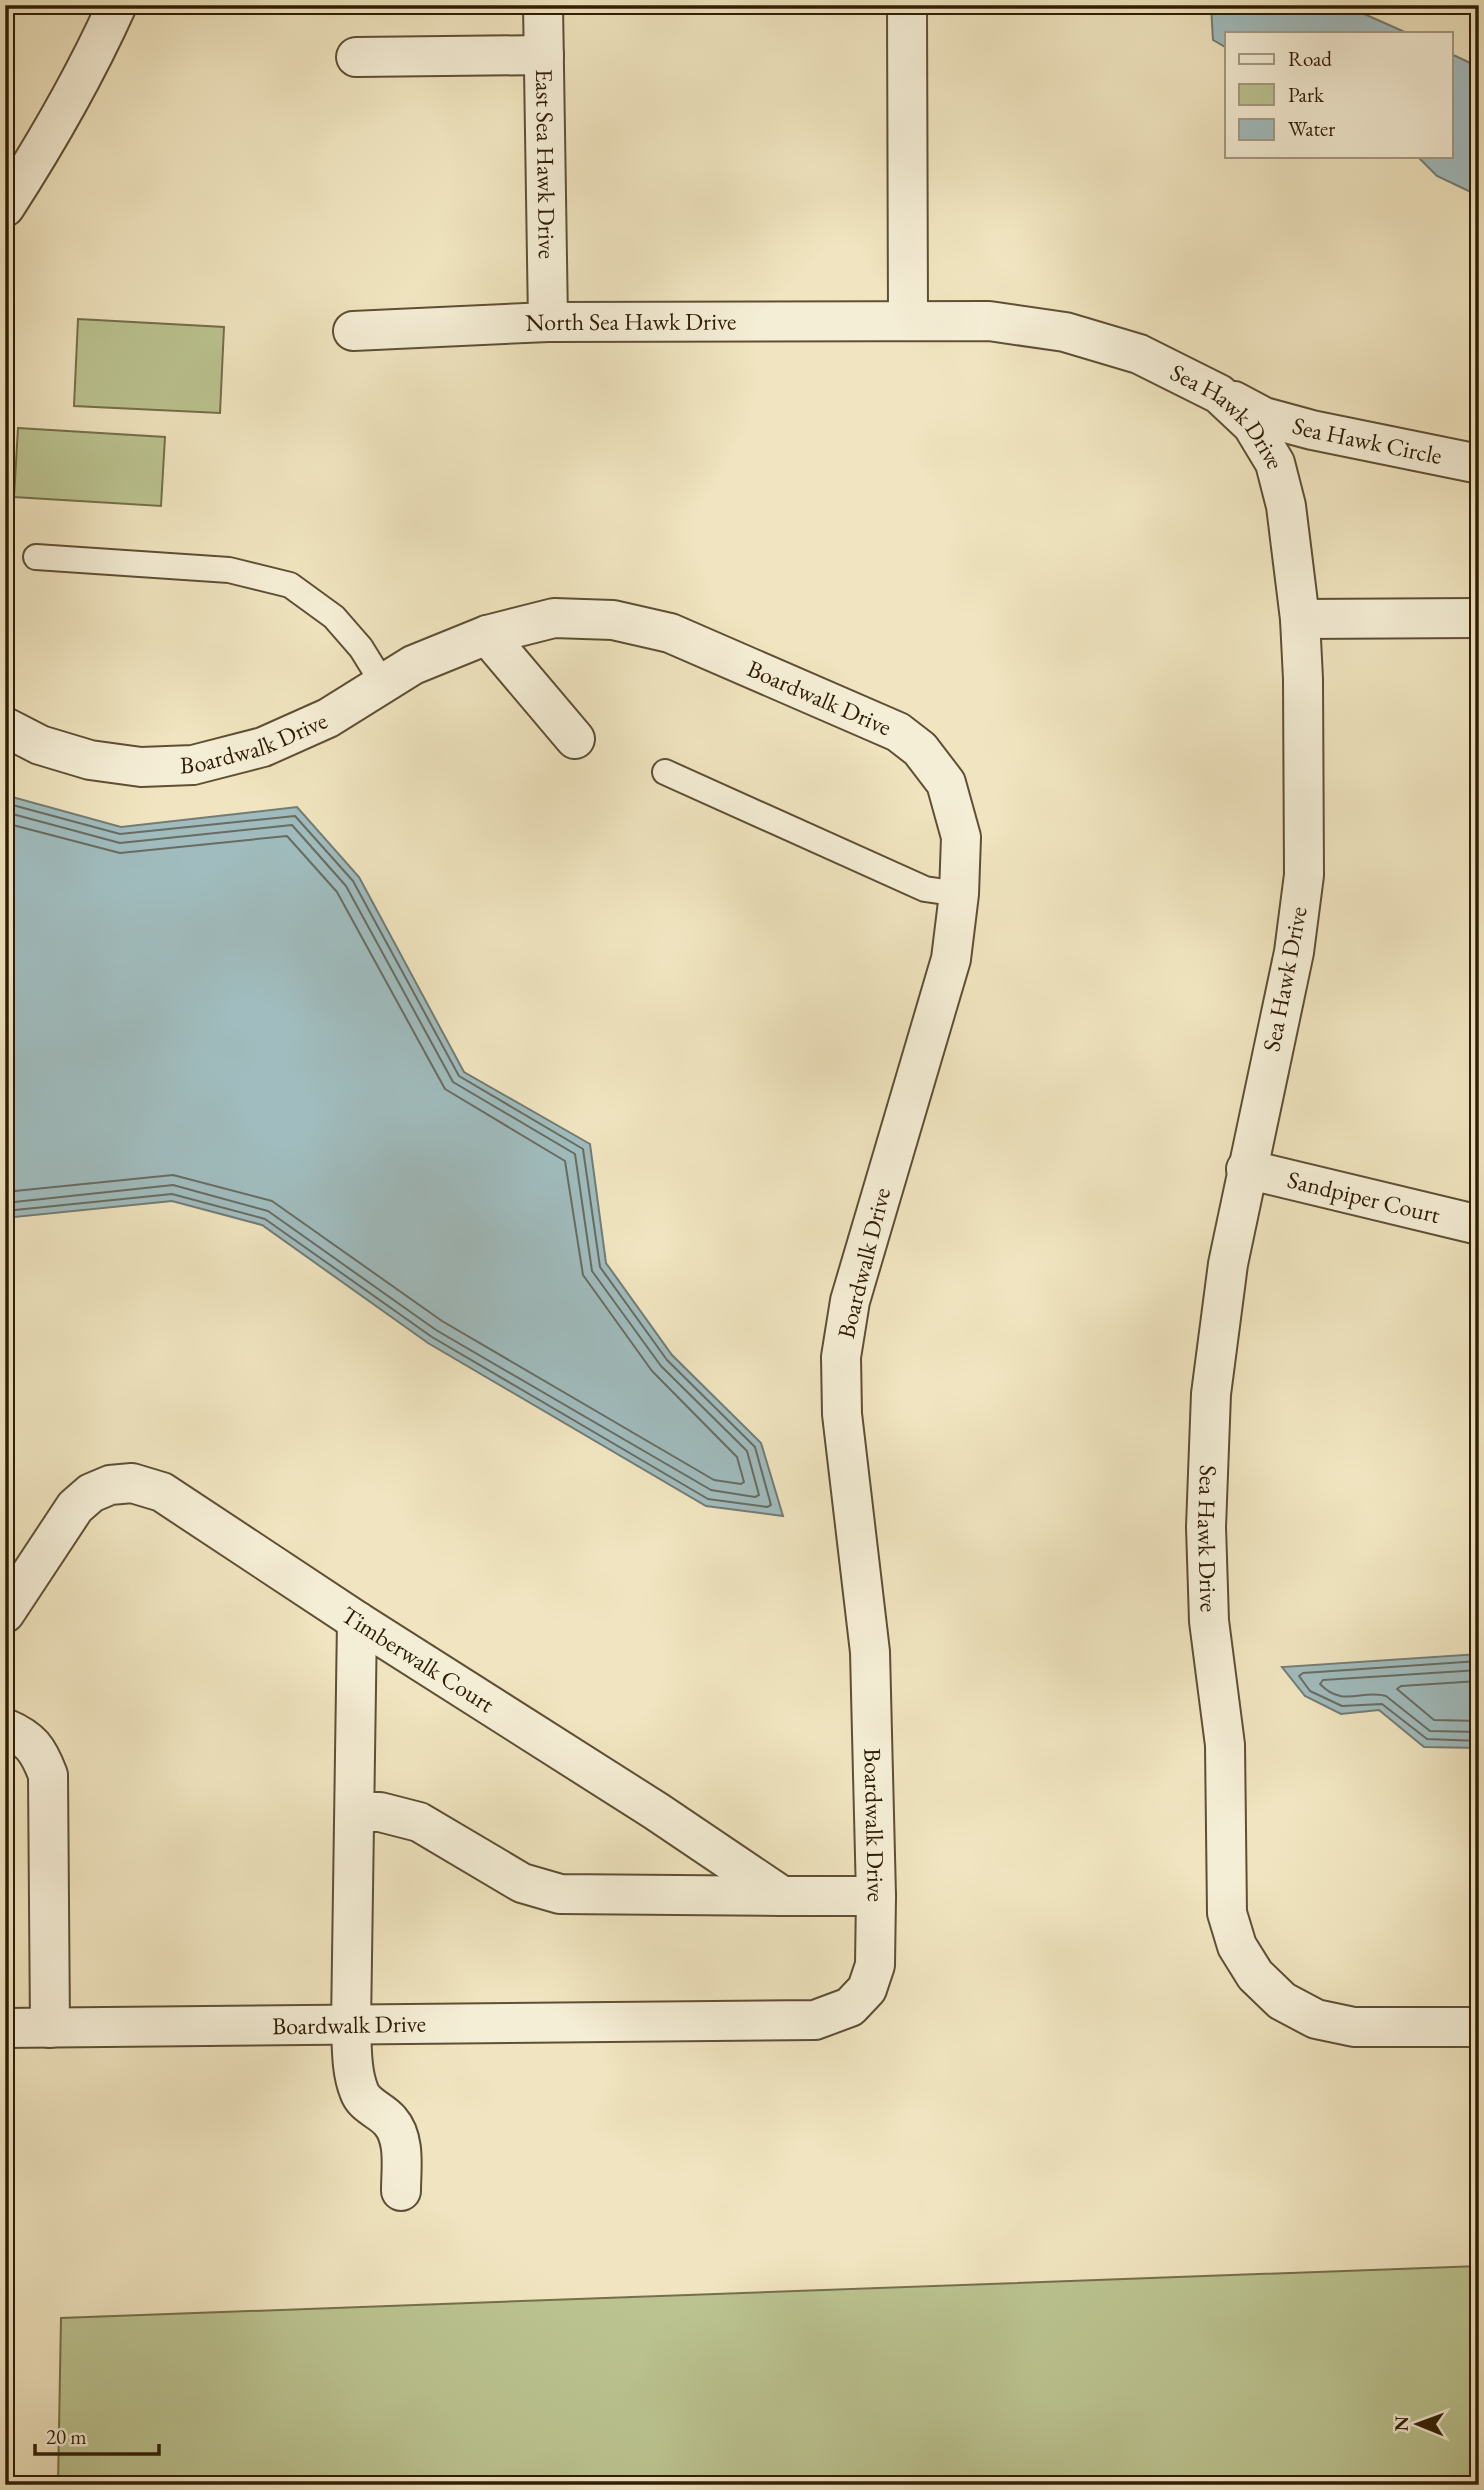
<svg xmlns="http://www.w3.org/2000/svg" width="1484" height="2490" font-family="'EB Garamond',serif">
<rect width="100%" height="100%" fill="#f0e5c0"/>
<filter id="stains"><feTurbulence type="fractalNoise" baseFrequency=".00286" numOctaves="4"/><feColorMatrix values="0 0 0 0 .2 0 0 0 0 .09 0 0 0 0 .02 0 0 0 .5 -.17"/></filter>
<radialGradient id="worn" r=".72"><stop offset=".6" stop-color="#630" stop-opacity="0"/><stop offset="1" stop-color="#630" stop-opacity=".3"/></radialGradient>
<path fill="#bbc491" stroke="#75704b" stroke-width="2" d="M78,319l146,8 -4,86 -146,-7z
M18,428l147,9 -4,69 -147,-9z
M1479,2266v219h-1421l3,-167z"/>
<path fill="#a0bcbe" stroke="#737c74" stroke-width="2" d="M1211,5h133l63,28h-180v15l-14,-8z
M1451,54l28,13v129l-42,-20 -20,-20h34z
M5,795l116,32 176,-20 62,70 105,195 126,72 16,119 66,92 89,88 22,73 -77,-10 -278,-163 -166,-118 -90,-24 -167,17z
M1479,1654v94l-55,-1 -45,-37 -38,4 -36,-18 -23,-29z"/>
<g fill="none" stroke-linecap="round" stroke-linejoin="round">
<path stroke="#686c62" stroke-width="2" d="M5,803l115,31 175,-18 58,65 106,195 124,73 17,118 67,93 88,87 16,58 -4,2 -59,-8 -276,-162 -167,-118 -93,-25 -167,17
M5,812l115,31 172,-18 54,61 107,196 122,72 17,117 69,95 86,85 12,44 -4,2 -44,-7 -275,-160 -168,-119 -95,-26 -168,18
M5,823l115,30 167,-17 50,56 108,197 120,72 18,114 69,96 85,86 7,25 -3,2 -27,-4 -272,-159 -170,-120 -99,-26 -168,17
M1479,1661l-176,12 -4,3 11,15 32,15 40,-2 45,35 52,2
M1479,1670l-156,10 -3,4c23,24 41,5 66,12l44,35 49,1
M1479,1681l-78,5 -4,3 37,31 45,1"/>
<defs>
<path id="service" d="M36,557l193,13 61,15 44,32 27,31 21,34
M665,772l260,117 34,5"/>
<g id="minor">
<path id="s1" d="M543,5l5,317"/>
<path d="M907,5l1,314"/>
<path d="M356,57l188,-2"/>
<path d="M5,207c42,-65 80,-131 112,-202"/>
<path id="s2" d="M353,331l195,-9 441,-1 76,11 74,22 80,40 33,31 23,38 11,43 14,113 3,60 1,196 -10,77 -66,312 -17,130 -5,133 3,94 16,124 2,168 10,33 18,29 27,26 34,18 38,8h125"/>
<path id="s3" d="M1234,401l30,16 48,13 167,34"/>
<path d="M1300,619l179,-1"/>
<path d="M487,635l88,104"/>
<path id="s4" d="M5,727l35,18 50,15 51,7 52,-2 70,-18 65,-29 85,-53 74,-30 67,-17 59,2 57,13 228,99 22,17 26,34 15,54 -2,57 -8,65 -101,342 -9,56 1,57 28,238 6,244 -1,69 -8,24 -17,18 -35,13 -810,8"/>
<path id="s5" d="M1246,1169l233,56"/>
<path id="s6" d="M5,1613l70,-106 16,-14 19,-8 22,-2 30,9 195,129 299,190 126,85h94"/>
<path d="M357,1621l-6,404c1,22 0,46 8,66 5,15 22,19 31,30 16,18 11,48 11,70"/>
<path d="M5,1728c26,11 33,21 43,47l2,253"/>
<path d="M356,1812h24l39,10 103,61 38,11 222,2"/>
</g>
</defs>
<use href="#service" stroke="#5f4f34" stroke-width="28"/>
<use href="#minor" stroke="#5f4f34" stroke-width="42"/>
<use href="#service" stroke="#f5eed6" stroke-width="24"/>
<use href="#minor" stroke="#f5eed6" stroke-width="38"/>
</g>
<g text-anchor="middle" stroke-width="5" stroke-linejoin="round" paint-order="stroke">
<g font-size="24" fill="#2f1d05" stroke="#f5eed6">
<text dy="8" stroke="none"><textPath href="#s1" startOffset="159">East Sea Hawk Drive</textPath></text>
<text dy="8" stroke="none"><textPath href="#s2" startOffset="278">North Sea Hawk Drive</textPath></text>
<text dy="8" stroke="none"><textPath href="#s2" startOffset="901">Sea Hawk Drive</textPath></text>
<text dy="8" stroke="none"><textPath href="#s3" startOffset="140">Sea Hawk Circle</textPath></text>
<text dy="8" stroke="none"><textPath href="#s4" startOffset="868">Boardwalk Drive</textPath></text>
<text dy="8" stroke="none"><textPath href="#s4" startOffset="259">Boardwalk Drive</textPath></text>
<text transform="translate(1285 979) rotate(-79)" y="8">Sea Hawk Drive</text>
<text dy="8" stroke="none"><textPath href="#s5" startOffset="121">Sandpiper Court</textPath></text>
<text transform="translate(864 1263) rotate(-76)" y="8">Boardwalk Drive</text>
<text dy="8" stroke="none"><textPath href="#s2" startOffset="2056">Sea Hawk Drive</textPath></text>
<text dy="8" stroke="none"><textPath href="#s6" startOffset="528">Timberwalk Court</textPath></text>
<text dy="8" stroke="none"><textPath href="#s4" startOffset="2086">Boardwalk Drive</textPath></text>
<text transform="translate(349 2025) rotate(-1)" y="8">Boardwalk Drive</text>
</g>
</g>
<rect width="1484" height="2490" fill="none" stroke="#f0e5c0" stroke-width="28"/>
<rect x="7" y="7" width="1470" height="2476" fill="none" stroke="#2f1d05" stroke-width="3.5"/>
<rect x="14" y="14" width="1456" height="2462" fill="none" stroke="#2f1d05" stroke-width="2"/>
<rect x="1225" y="32" width="228" height="126" fill="#f5eed6" stroke="#a69a82" stroke-width="2"/>
<rect x="1239" y="54" width="35" height="10" fill="#f5eed6" stroke="#a69a82" stroke-width="2"/>
<text x="1288" y="66" font-size="21" fill="#2f1d05">Road</text>
<rect x="1239" y="84" width="35" height="21" fill="#bbc491" stroke="#a69a82" stroke-width="2"/>
<text x="1288" y="102" font-size="21" fill="#2f1d05">Park</text>
<rect x="1239" y="119" width="35" height="21" fill="#a0bcbe" stroke="#a69a82" stroke-width="2"/>
<text x="1288" y="136" font-size="21" fill="#2f1d05">Water</text>
<g transform="translate(1418 2424) rotate(271)" stroke="#f5eed6" stroke-width="5" paint-order="stroke">
<path d="M0-5L12 26L0 18L-12 26Z" fill="#2f1d05"/>
<text y="-10" font-size="19" font-weight="bold" text-anchor="middle" fill="#2f1d05">N</text>
</g>
<path d="M35 2444v10h124v-10" fill="none" stroke="#2f1d05" stroke-width="3.5"/>
<text x="46" y="2444" font-size="21" fill="#2f1d05" stroke="#f5eed6" stroke-width="5" paint-order="stroke">20 m</text>
<rect width="100%" height="100%" filter="url(#stains)"/>
<rect width="100%" height="100%" fill="url(#worn)"/>
</svg>
